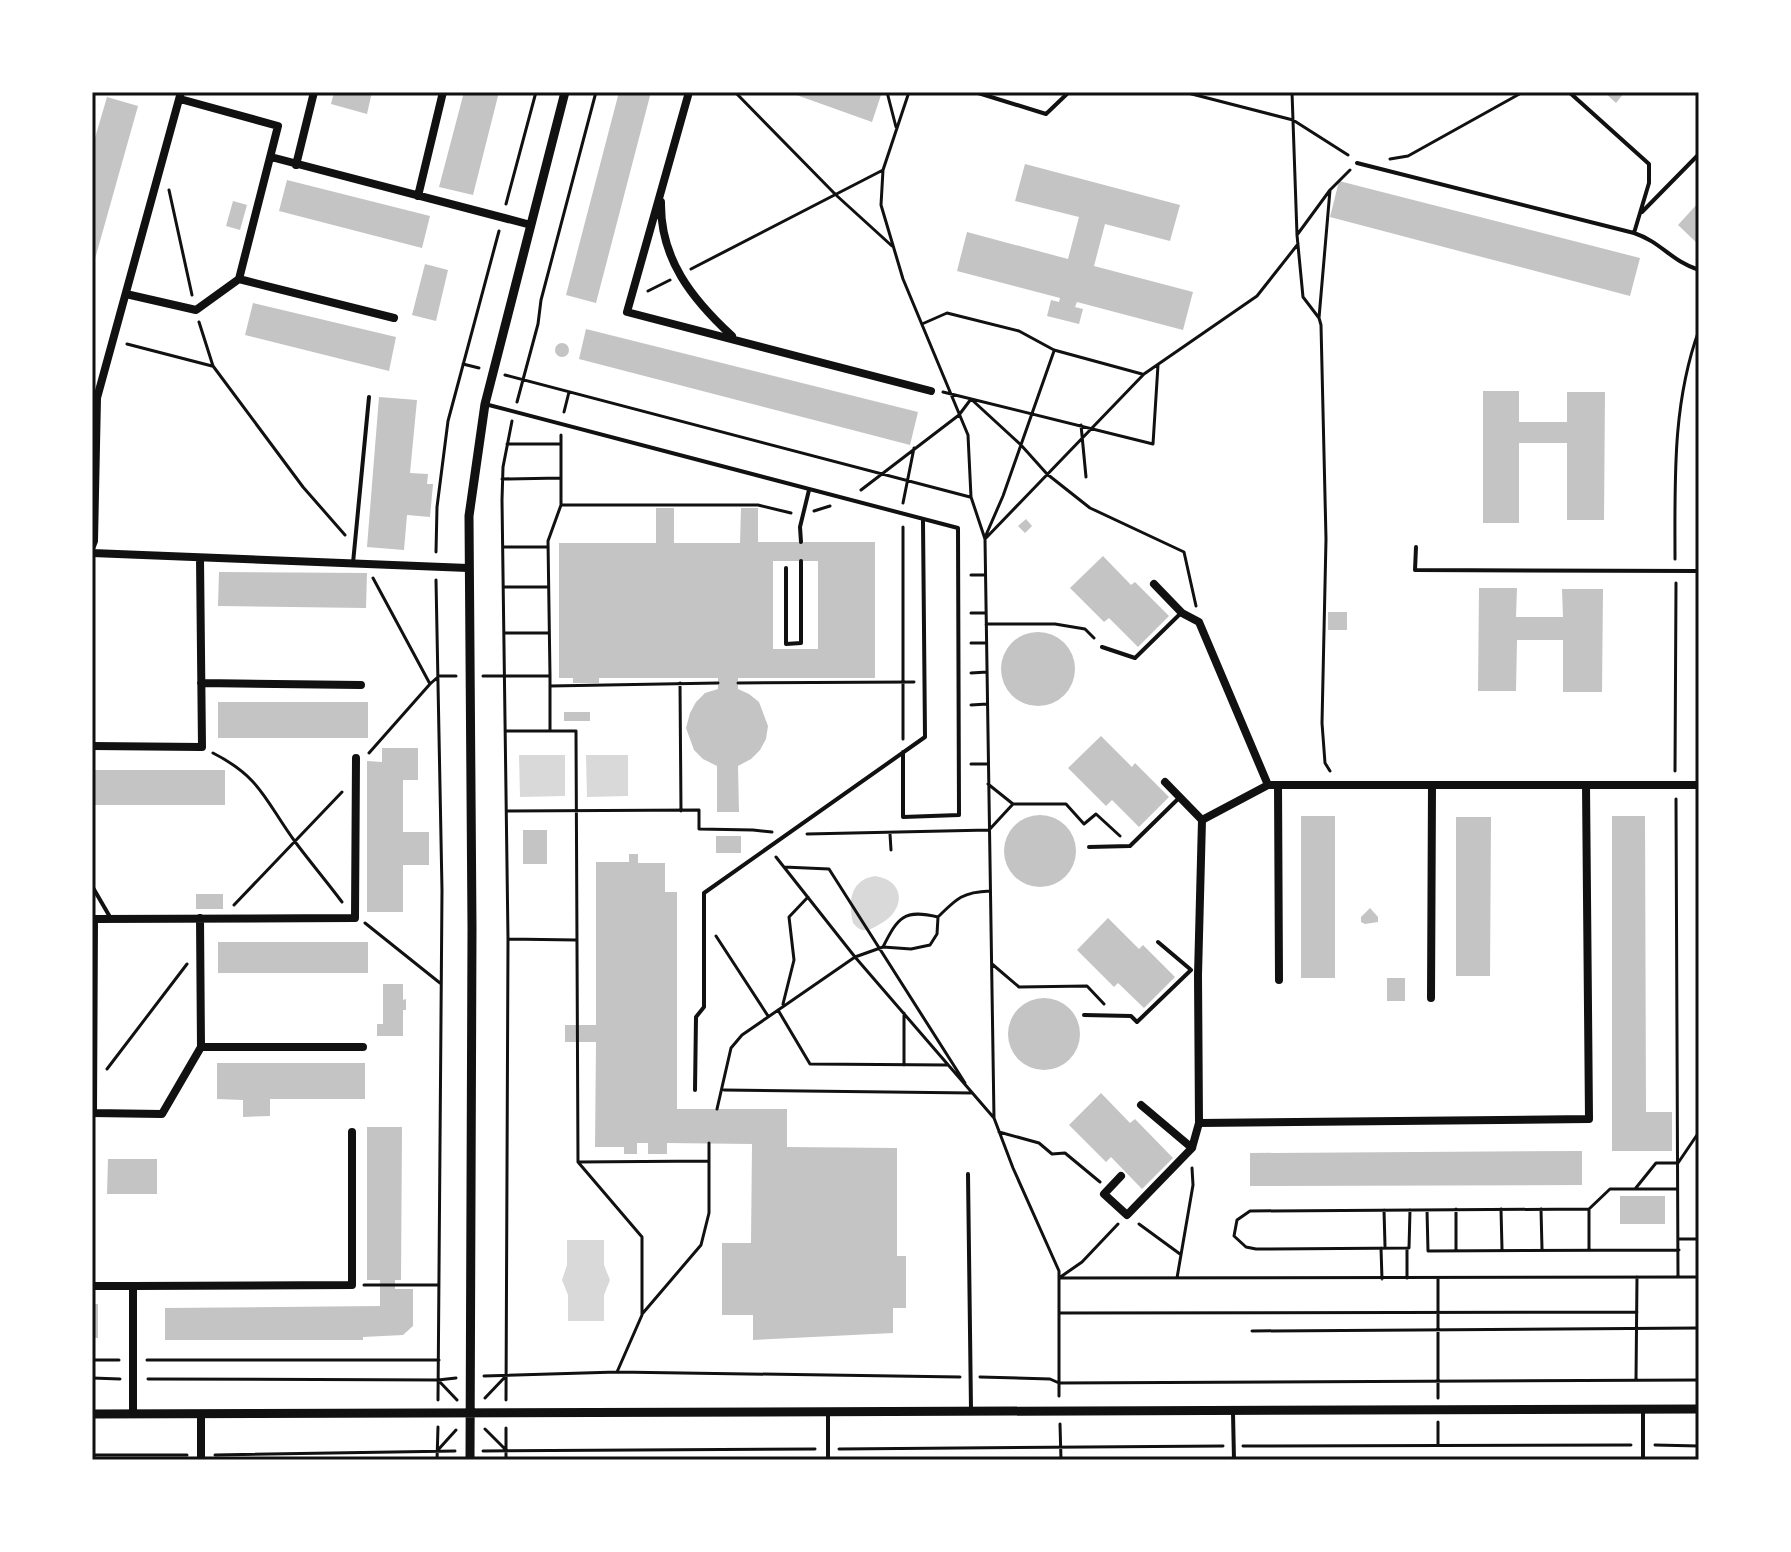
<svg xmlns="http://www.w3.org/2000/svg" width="1791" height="1552" font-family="'Times New Roman',serif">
<rect width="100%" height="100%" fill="#fff"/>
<path fill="#d9d9d9" d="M519,755h46v41l-45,1z
M586,755h42v41l-41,1z
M875,876c32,5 30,35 5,48 -11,6 -17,11 -27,-1 -5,-21 -3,-43 22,-47z
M567,1240h37v25l6,15 -6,15v26h-36v-26l-6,-15 5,-15z"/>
<path fill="#c4c4c4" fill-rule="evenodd" d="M334,92h38l-5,22 -36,-10z
M464,92h35l-26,103 -34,-8z
M619,92h32l-55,211 -30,-8z
M788,92h94l-10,30z
M1604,92h21l-9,11z
M107,97l31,9 -45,160 -1,-118z
M1025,164l155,41 -10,36 -65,-17 -11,42 99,26 -10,38 -106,-28 -2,5 8,2 -4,15 -32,-8 4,-16 8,2 1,-4 -103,-27 10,-39 101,27 11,-42 -64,-16z
M287,180l143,36 -8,32 -143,-37z
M1339,181l301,77 -10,38 -300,-79z
M233,201l14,4 -7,25 -14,-4z
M1699,202v43l-21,-20z
M425,264l23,6 -12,51 -24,-6z
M253,303l143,34 -7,34 -144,-36z
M586,329l332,83 -8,33 -331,-86z
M555 350a7 7 0 1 1 14 0a7 7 0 1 1-14 0Z
M1483,391h36v31h48v-30h38l-1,128h-37v-77h-48v80h-36z
M379,397l38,3 -7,73 18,1 -1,10h6l-3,33 -23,-2 -3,35 -37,-3z
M656,508h18v35h66l1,-35h17v34h117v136h-137v11l11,5 10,8 9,24 -2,13 -6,11 -9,9 -13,7 1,46h-22v-46l-14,-7 -9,-9 -8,-22 4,-15 6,-11 9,-9 13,-4v-11h-119v5h-26v-5h-14v-135h97zM773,561h45v88h-45z
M1026,519l6,7 -7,7 -7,-7z
M1103,556l28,29 4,-3 34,34 -31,31 -29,-29 -5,4 -34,-34z
M219,572l148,1 -1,35 -148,-2z
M1479,588h38l-1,29h47l-1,-28h41l-1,103h-39v-52h-46l-1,51h-38z
M1328,612h19v18h-19z
M1001 669a37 37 0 1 1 74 0a37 37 0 1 1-74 0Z
M218,702h150v36h-150z
M564,712h26v9h-26z
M1101,736l31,31 3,-4 34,34 -30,30 -27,-27 -6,6 -38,-38z
M382,748h36v32h-15v52h26v33h-26v47h-36v-151l15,1z
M92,770h133v35h-133z
M1004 851a36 36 0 1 1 72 0a36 36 0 1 1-72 0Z
M1301,816h34v162h-34z
M1612,816h33l1,296h26v39h-60z
M1456,817h35l-1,159h-34z
M523,830h24v34h-24z
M716,836h25v17h-25z
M629,854h9v9h27v29h12v217h110v38l110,1v108h9v52h-13v25l-140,7v-25h-31v-72h29l1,-99 -85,-1v11h-19v-11h-11v11h-13v-7h-29l1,-105h-31v-17h31v-163h33z
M196,894h27v15h-27z
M1370,908l8,9v5l-13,2 -4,-2v-5z
M1108,918l31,31 4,-4 32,32 -31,31 -26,-25 -4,4 -37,-37z
M218,942h150v31h-150z
M1387,978h18v23h-18z
M383,984h20v16l3,-1v11h-3v26h-26v-12h6z
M1008 1034a36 36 0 1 1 72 0a36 36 0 1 1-72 0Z
M217,1063h148v36h-95v17l-27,1v-17l-26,-1z
M1101,1093l29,30 5,-4 38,39 -31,31 -31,-32 -5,5 -37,-37z
M367,1127h35l-1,153h-6v9h18v37l-10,9 -40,2v3h-198v-32l215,-2v-26h-13z
M1582,1151v34l-332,1v-33z
M108,1159h49v35h-50z
M1620,1196h45v28h-45z
M92,1304h6v34h-6z"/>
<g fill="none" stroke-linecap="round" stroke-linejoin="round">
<path stroke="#111" stroke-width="3" d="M735,92l101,103 56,51
M887,92l9,35
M909,92l-26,78 -2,35 22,74 65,156 3,62 14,42 9,579 19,50 46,103v125
M1184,92l109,28 55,35
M1292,92l5,143 6,62 16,21
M1390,159l18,-3 115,-64
M169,190l23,105
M506,204l30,-112
M1297,235l33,-45 20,-20
M691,269l192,-99
M648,291l22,-11
M199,322l14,44 90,121 42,48
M922,324l25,-11 72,18 35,19 88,24
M127,344l85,22
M463,364l16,4
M505,375l465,122
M943,392l210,52 5,-79
M517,402l21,-78 3,-24 55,-208
M564,412l5,-20
M1081,425l5,52
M561,435v69
M507,444h52
M502,479l59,-1
M861,490l98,-75 12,-16 50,46 26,29 43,34 94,44 12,54
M903,503l11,-55
M814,511l16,-5
M903,527v212
M986,535l17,-39 51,-145
M985,539l159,-165 113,-78 41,-52
M503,547h44
M436,552l1,-45 11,-86 51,-190
M1675,559c0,-78 -3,-155 24,-229
M971,575h14
M373,578l57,106
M436,580l6,310 -4,510
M503,587h45
M971,613h15
M986,624h69l30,5 9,9
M505,633h44
M971,643h15
M971,673l16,-1
M483,676h67v10l168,-3
M550,676l-2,-135 13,-36h197l33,8
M680,683l1,128
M738,683l176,-1
M550,686v45
M971,705l16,-1
M213,753c49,25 52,48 83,90 15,20 31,39 46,59
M369,753l61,-69 9,-8h17
M971,764h16
M1330,771l-5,-8 -3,-40 4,-184 -5,-214 -2,-7 11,-128
M1675,771l1,-188
M988,784l25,20h53l18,20 12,-10 24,22
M1676,799l2,478
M507,811l192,-1v19l54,1 19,2
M807,834l182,-4 24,-26
M890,834l1,16
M776,857l79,100 139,161
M784,867l45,2 136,214
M234,905l108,-113
M365,923l75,60
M716,936l52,80
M508,939l68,1
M883,947c15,-30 21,-38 55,-30
M992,964l27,23 68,-1 17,18
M783,1004l11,-44 -5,-43 19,-20
M778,1010l32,54 137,1
M904,1013v52
M107,1069l80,-105
M724,1090l248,3
M717,1109l14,-61 11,-13 113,-78 28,-10 28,2 19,-4 7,-11 1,-17c19,-19 25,-25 52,-26
M999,1132l40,11 13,11 13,-1 35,29
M578,1162l131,-1
M1635,1189l21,-26h22l21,-31
M1456,1209v41
M1501,1209l1,40
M1541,1209l1,40
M1589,1209l21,-20h67
M1384,1210l1,36
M1410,1210l-1,38 -153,1 -10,-2 -12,-11 3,-16 13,-9 339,-2v41
M1427,1210l1,41 251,-1
M1139,1224l41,30
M1678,1239h21
M1381,1248l1,31
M1407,1248v30
M1059,1278l640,-1
M1059,1278l23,-16 36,-38
M1177,1278l16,-93 -1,-17
M1438,1278v120
M364,1285h75
M643,1313l58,-68 8,-32v-70
M1059,1313l578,-1
M1252,1331l447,-3
M92,1360h27
M147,1360h292
M617,1372l343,5
M484,1376l133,-4 25,-57v-78l-64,-75 -2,-431h-71
M980,1377l70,2 9,4 640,-3
M92,1378l28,1
M148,1379l290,1 18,-2
M438,1380l19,20
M1636,1380l1,-103
M485,1398l20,-21
M506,1400l2,-461 -6,-439 1,-33 9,-46
M1060,1424l1,36
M506,1428v32
M485,1429l22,22
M1438,1445v-23
M1655,1445l44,1
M1243,1446l388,-1
M839,1449l384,-3
M437,1451l19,-21
M483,1451l332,-2
M92,1455h95
M215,1455l240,-4
M437,1460l1,-33"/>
<path stroke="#111" stroke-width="4" d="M975,92l71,22 23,-22
M1569,92l80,72v19l-15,50c27,9 37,28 65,37
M1357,163l277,70
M1642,212l57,-58
M485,404l473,124 1,287 -56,2v-65
M801,542l-1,-15 9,-37
M1416,547l-1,23 284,1
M353,563l16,-166
M786,568v76l15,-1v-82
M1102,647l33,11 45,-44
M1089,847l41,-1 50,-49
M92,886l18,31
M1158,942l32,27
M1084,1015l47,1 6,6 54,-52
M695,1090l1,-73 8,-10v-114l221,-156 -2,-216
M968,1174l3,235
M1233,1413l1,47
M828,1414v46
M1643,1460v-50"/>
<path stroke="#111" stroke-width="8" d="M689,92l-62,220 304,79
M271,157l260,68
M296,165l18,-73
M418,196l25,-104
M661,202c-1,57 31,97 71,134
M239,279l155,39
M126,294l70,16 43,-31 39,-153 -98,-27
M92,546l2,-5 3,-143 84,-306
M92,553l376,15
M1154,584l28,29 17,9 69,163
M201,683l160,2
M92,746l110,1 -2,-189
M1165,782l37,38
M1278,785l1,195
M1431,998l1,-213
M201,1047h162
M1141,1105l51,43
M92,1113l70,1 39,-67 -1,-129
M93,1113l1,-194 261,-1 1,-160
M1199,1123l390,-4 -3,-334
M1121,1176l-17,18 23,21 65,-67 7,-25 -1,-148 4,-155 66,-35h431
M92,1286h41v128
M133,1286l219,-1v-153
M201,1460v-46"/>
<path stroke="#111" stroke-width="9" d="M92,1414l1607,-5
M470,1460l2,-532 -3,-412 16,-112 80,-312"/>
</g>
<rect width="1791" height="1552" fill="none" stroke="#ffffff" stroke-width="188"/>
<rect x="94" y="94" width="1603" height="1364" fill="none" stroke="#111" stroke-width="3"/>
</svg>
